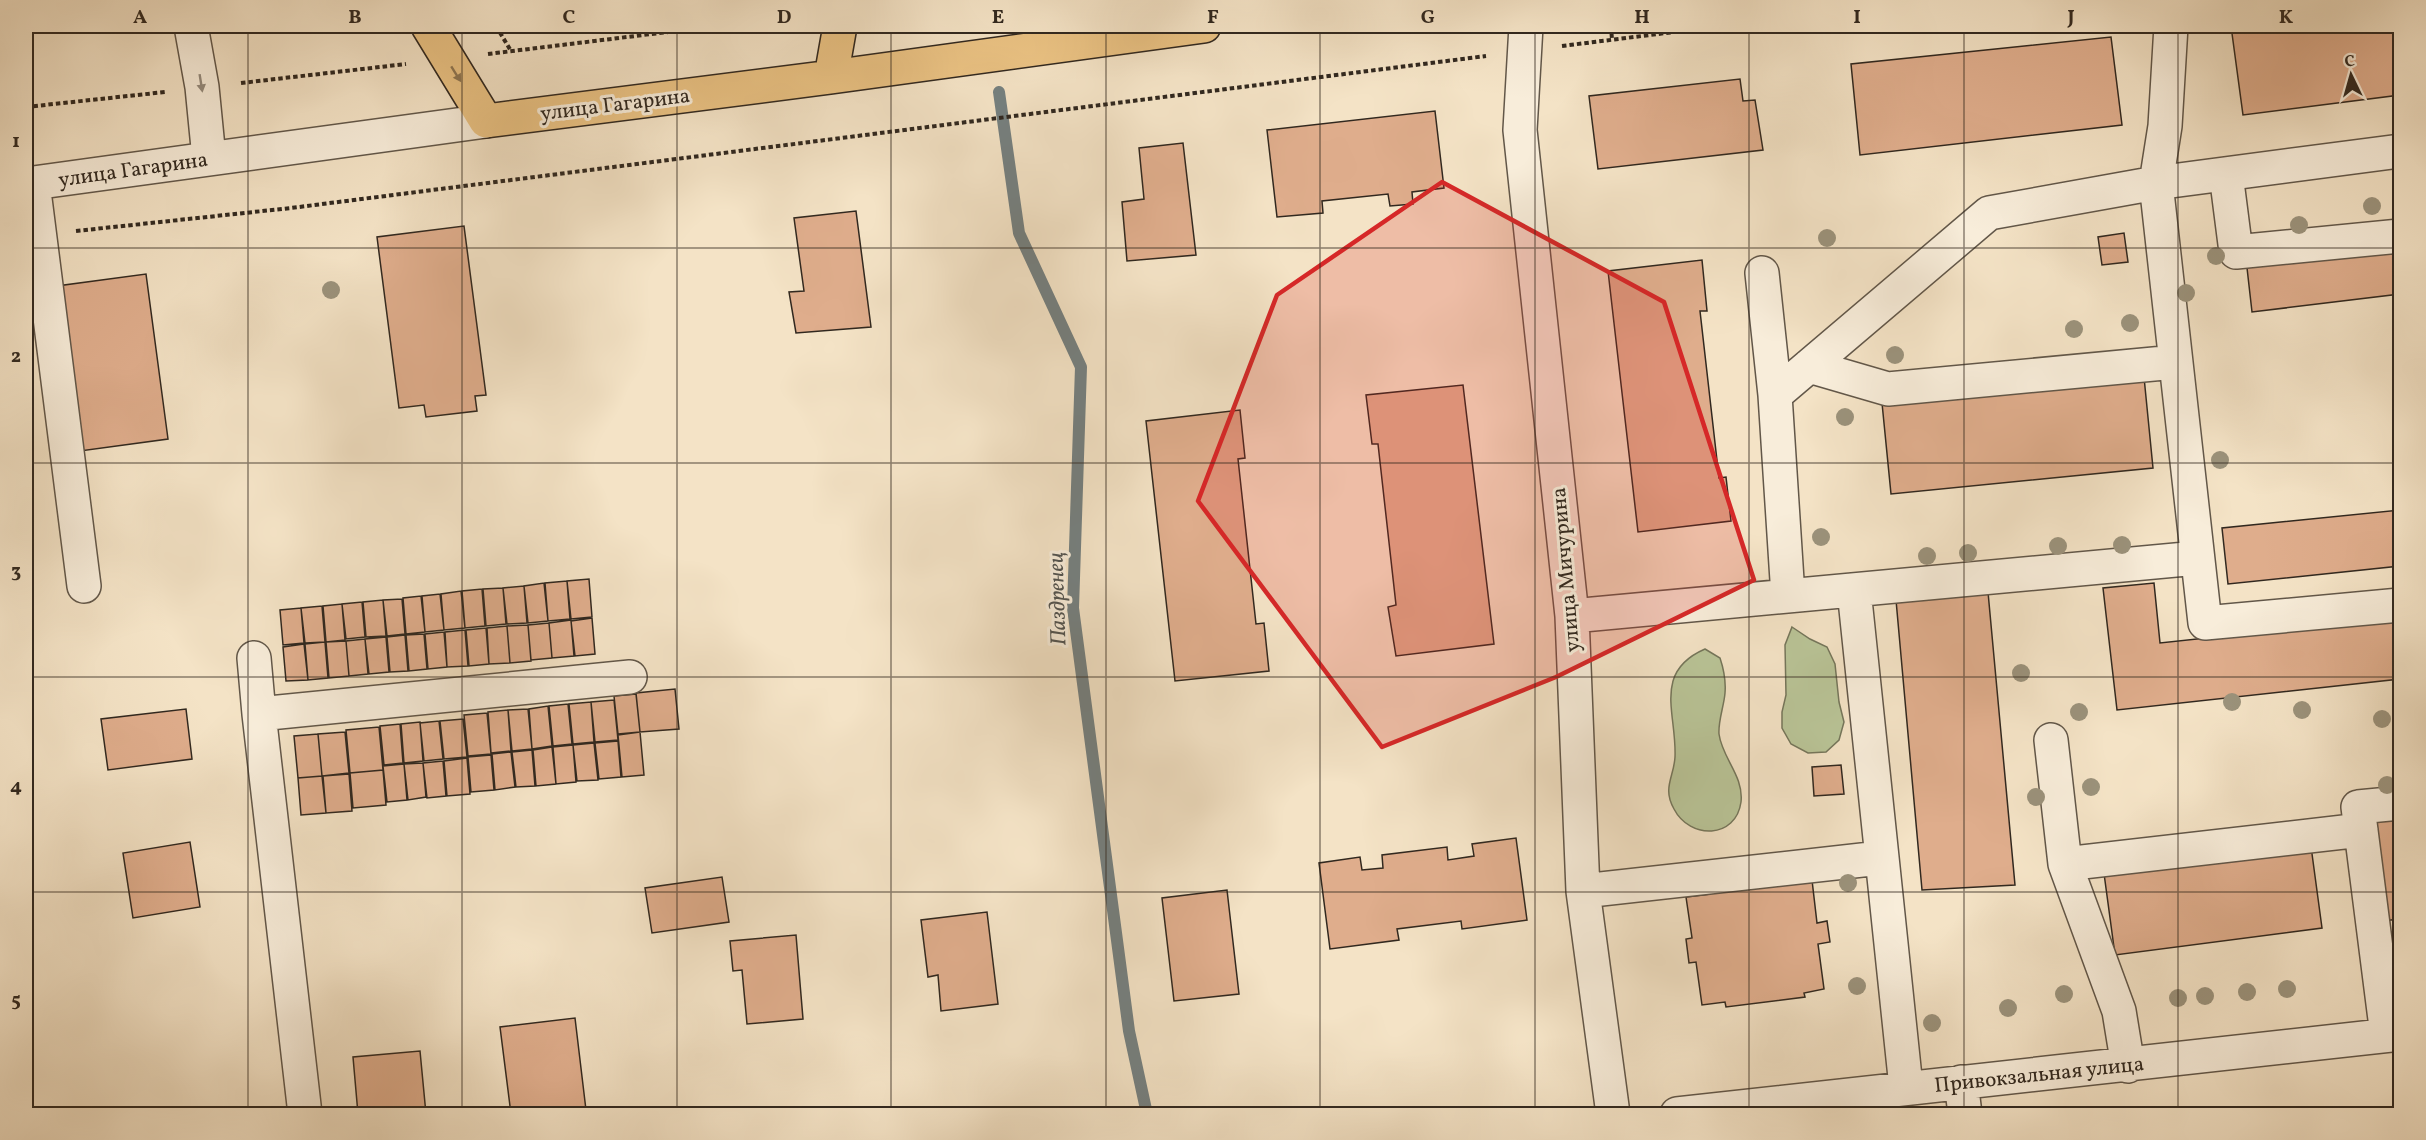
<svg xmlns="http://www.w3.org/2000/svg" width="2426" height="1140" font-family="Vollkorn,serif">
<rect width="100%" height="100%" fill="#f4e3c6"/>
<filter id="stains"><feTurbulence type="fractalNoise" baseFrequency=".00333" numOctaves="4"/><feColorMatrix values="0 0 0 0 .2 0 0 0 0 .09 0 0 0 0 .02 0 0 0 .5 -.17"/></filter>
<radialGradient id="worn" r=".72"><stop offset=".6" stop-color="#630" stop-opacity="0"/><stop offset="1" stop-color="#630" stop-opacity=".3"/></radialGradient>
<path fill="#b9c497" stroke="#75765b" stroke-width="1.5" d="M1792,627l18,12 17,8 8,17 4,38 5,20 -5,18 -13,12 -18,1 -17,-9 -9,-16v-16l4,-17 -1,-50z
M1705,649l15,9c4,12 6,23 5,35 -1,13 -7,28 -6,41 3,24 25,42 22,68 -5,37 -51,38 -67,7 -12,-21 0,-32 1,-52 2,-43 -23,-85 30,-108z"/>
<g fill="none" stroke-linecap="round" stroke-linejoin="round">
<path stroke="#758080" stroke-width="12" d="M999,92l20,141 62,134 -8,241 56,423 18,83"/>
</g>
<path fill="#dfad8c" stroke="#31281f" stroke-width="1.5" d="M2231,26h169v69l-157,20z
M2111,37l11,88 -262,30 -9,-91z
M1740,79l3,22 12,-1 8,50 -165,19 -9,-73z
M1435,111l9,77 -32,4 1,12 -23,2 -2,-12 -66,7 1,12 -46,4 -10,-87z
M1183,143l13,112 -69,6 -5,-59 22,-3 -5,-51z
M856,211l15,116 -75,6 -7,-41 15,-1 -10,-73z
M464,226l22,169 -11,1 2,15 -51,6 -2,-12 -25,3 -22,-171z
M2124,233l4,29 -26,3 -4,-28z
M2400,240v54l-148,18 -6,-53z
M1702,260l5,51h-7l19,167 7,-1 5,44 -93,11 -30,-261z
M146,274l22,165 -88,12 -23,-165z
M2144,377l9,91 -262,26 -9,-91z
M1463,385l31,259 -98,12 -8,-49 8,-2 -18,-161h-6l-6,-49z
M1240,410l5,48 -7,1 18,165 8,-1 5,48 -94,10 -29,-260z
M2400,510v56l-172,18 -6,-56z
M589,579l3,38 -21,2 -4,-38z
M567,581l3,38 -22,2 -3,-38z
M544,583l4,38 -20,2 -4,-37z
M2154,583l6,60 240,-26v62l-283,31 -14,-122z
M524,586l3,37 -20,1 -4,-36z
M503,588l3,36 -20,2 -3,-37z
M482,589l3,37 -20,2 -3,-37z
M461,591l4,37 -21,2 -3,-36z
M1988,592l27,293 -93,5 -26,-290z
M440,594l4,36 -19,2 -3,-36z
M421,596l4,36 -19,2 -3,-36z
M402,599l3,35 -18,2 -4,-36z
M383,600l3,36 -20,1 -3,-35z
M362,602l3,35 -19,2 -4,-35z
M342,604l3,36 -19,2 -3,-36z
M322,606l3,36 -20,1 -4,-35z
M301,608l3,35 -21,2 -3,-35z
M592,618l3,36 -20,2 -4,-35z
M571,620l3,36 -22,2 -3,-35z
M549,623l3,35 -21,2 -3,-35z
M528,625l3,36 -21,2 -3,-37z
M507,626l3,37 -21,1 -2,-36z
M486,628l3,36 -20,2 -3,-36z
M465,630l3,36 -21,1 -2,-35z
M444,632l3,35 -19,2 -3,-35z
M424,634l3,35 -18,2 -3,-36z
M405,635l3,36 -18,1 -3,-35z
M386,637l3,35 -20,2 -4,-35z
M365,639l3,35 -19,2 -3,-35z
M346,641l3,35 -20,2 -3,-36z
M325,642l3,36 -20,2 -3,-36z
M304,644l4,36 -22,1 -3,-34z
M675,689l4,40 -39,3 -4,-39z
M636,694l4,38 -22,2 -4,-38z
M614,700l4,40 -23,2 -4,-40z
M591,702l3,40 -21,2 -4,-40z
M568,704l4,40 -19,2 -4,-40z
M548,706l4,40 -20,3 -3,-40z
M186,709l6,50 -84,11 -7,-51z
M528,709l4,40 -20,2 -4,-41z
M508,710l3,41 -20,2 -3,-41z
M487,713l4,41 -23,2 -4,-41z
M463,719l4,38 -23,2 -4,-38z
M439,721l4,38 -19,2 -4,-38z
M420,722l3,39 -19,2 -3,-39z
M400,724l3,39 -19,2 -4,-39z
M379,727l4,43 -33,3 -4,-43z
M345,732l4,41 -27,3 -4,-42z
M640,732l4,43 -22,2 -4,-42z
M318,734l4,42 -24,2 -4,-42z
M618,741l3,36 -22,2 -4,-36z
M594,743l4,37 -21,1 -4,-36z
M573,745l3,37 -20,2 -3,-37z
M552,747l4,37 -20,2 -3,-36z
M532,750l3,36 -19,1 -4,-35z
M511,752l4,35 -20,3 -3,-36z
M491,755l3,35 -23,2 -3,-35z
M467,758l3,36 -23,2 -3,-35z
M443,761l3,35 -19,2 -4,-35z
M423,763l3,34 -18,3 -4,-36z
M404,764l3,36 -20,2 -4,-36z
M1841,765l3,29 -30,2 -2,-29z
M383,770l3,35 -33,3 -3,-35z
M349,774l3,37 -26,2 -3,-37z
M322,776l4,37 -25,2 -3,-37z
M2400,807v112l-18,2 -13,-111z
M1516,838l11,82 -65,9 -1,-8 -64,8 2,11 -69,9 -11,-86 41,-6 2,13 21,-2 -1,-13 65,-8 1,13 26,-4 -2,-12z
M2310,839l12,89 -207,27 -12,-89z
M190,842l10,65 -67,11 -10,-65z
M722,877l7,45 -77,11 -7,-45z
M1812,880l5,43 10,-2 3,21 -12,2 6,45 -20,4 1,4 -79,10 -1,-5 -23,3 -6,-43 -7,1 -3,-24 6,-1 -6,-41 24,-3v-4z
M1227,890l12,104 -65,7 -12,-103z
M987,912l11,92 -57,7 -3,-36 -10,2 -7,-57z
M796,935l7,84 -56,5 -5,-54 -9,1 -3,-30z
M575,1018l11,92 -42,4h-33l-11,-87z
M420,1051l6,63h-68l-5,-57z"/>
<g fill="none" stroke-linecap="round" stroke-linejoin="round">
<defs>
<path id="minor" d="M191,26l11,61 7,71
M1526,26l-6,104 52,486 11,275 30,223
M2171,26l-6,100 -9,57 49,440 195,-18
M2226,174l10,78 164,-16
M33,183l51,403
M26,184l460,-63
M1762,273l13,122
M1809,366l79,23 287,-27
M1854,590l52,497
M1788,596l-13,-201 214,-182 167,-30 244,-32
M1572,616l625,-58
M254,658l5,56 46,400
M259,714l371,-37
M2051,740l14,124
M1583,891l297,-33
M2387,1035l-29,-228 42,-4
M2128,1066l-9,-55 -54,-147 296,-34
M1961,1082l4,32
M1677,1114l723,-80"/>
<path id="major" d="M428,26l58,95 345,-44 373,-51
M831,77l9,-51"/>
</defs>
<use href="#minor" stroke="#625749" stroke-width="36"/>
<use href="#major" stroke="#31281f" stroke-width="36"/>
<path stroke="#31281f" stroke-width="4" stroke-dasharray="4.5 3" stroke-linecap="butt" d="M496,26l15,25
M1611,26l1,14
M1562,46l160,-20
M488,54l229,-28
M241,83l165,-19
M26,107l139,-15
M76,231l215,-23 1195,-152"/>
<use href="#minor" stroke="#f8edda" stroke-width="33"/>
<use href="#major" stroke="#eac283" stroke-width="33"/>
</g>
<g fill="#9b927b">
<circle cx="2372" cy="206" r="9"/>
<circle cx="2299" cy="225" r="9"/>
<circle cx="1827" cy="238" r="9"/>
<circle cx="2216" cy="256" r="9"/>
<circle cx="331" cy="290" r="9"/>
<circle cx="2186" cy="293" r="9"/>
<circle cx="2130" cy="323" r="9"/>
<circle cx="2074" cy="329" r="9"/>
<circle cx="1895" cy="355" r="9"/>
<circle cx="1845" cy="417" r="9"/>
<circle cx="2220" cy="460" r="9"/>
<circle cx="1821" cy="537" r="9"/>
<circle cx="2122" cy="545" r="9"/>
<circle cx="2058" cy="546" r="9"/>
<circle cx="1968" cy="553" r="9"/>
<circle cx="1927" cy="556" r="9"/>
<circle cx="2021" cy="673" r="9"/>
<circle cx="2232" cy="702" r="9"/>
<circle cx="2302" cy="710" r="9"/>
<circle cx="2079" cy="712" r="9"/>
<circle cx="2382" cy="719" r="9"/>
<circle cx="2387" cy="785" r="9"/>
<circle cx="2091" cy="787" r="9"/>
<circle cx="2036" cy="797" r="9"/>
<circle cx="1848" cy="883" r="9"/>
<circle cx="1857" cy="986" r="9"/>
<circle cx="2287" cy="989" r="9"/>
<circle cx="2247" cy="992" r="9"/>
<circle cx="2064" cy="994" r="9"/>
<circle cx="2205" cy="996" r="9"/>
<circle cx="2178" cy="998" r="9"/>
<circle cx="2008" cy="1008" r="9"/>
<circle cx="1932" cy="1023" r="9"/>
</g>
<defs><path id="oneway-solid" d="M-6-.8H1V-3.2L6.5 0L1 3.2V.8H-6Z" transform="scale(1.5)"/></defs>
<use fill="#8e7551" href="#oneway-solid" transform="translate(456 74) rotate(58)"/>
<use fill="#948a7c" href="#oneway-solid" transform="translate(201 83) rotate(81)"/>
<path fill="#d62828" fill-opacity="0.2" stroke="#d62828" stroke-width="4.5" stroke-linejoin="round" d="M1442,182l222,120 90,278 -198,97 -174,70 -184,-246 79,-206z"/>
<path fill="none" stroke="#31281f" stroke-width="1.5" stroke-opacity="0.55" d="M248,26v1088M462,26v1088M677,26v1088M891,26v1088M1106,26v1088M1320,26v1088M1535,26v1088M1749,26v1088M1964,26v1088M2178,26v1088M26,248h2374M26,463h2374M26,677h2374M26,892h2374"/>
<g text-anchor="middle" stroke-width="6" stroke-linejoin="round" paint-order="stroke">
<g font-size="21" fill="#31281f" stroke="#f8edda">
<text transform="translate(615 104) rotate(-7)" y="7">улица Гагарина</text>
<text transform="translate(133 169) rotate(-8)" y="7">улица Гагарина</text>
<text transform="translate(1565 570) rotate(-95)" y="7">улица Мичурина</text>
<text transform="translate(2039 1074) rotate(-6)" y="7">Привокзальная улица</text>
</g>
<g font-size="22" font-style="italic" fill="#535450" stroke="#f8edda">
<text transform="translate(1056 599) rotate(-92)" y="8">Паздренец</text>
</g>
</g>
<rect width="2426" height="1140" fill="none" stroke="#f4e3c6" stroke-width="66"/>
<g transform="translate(2351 75) rotate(355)" stroke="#f8edda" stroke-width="4.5" paint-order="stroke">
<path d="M0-4.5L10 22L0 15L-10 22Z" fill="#31281f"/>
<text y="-9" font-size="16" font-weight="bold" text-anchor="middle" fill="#31281f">С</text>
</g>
<rect x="33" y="33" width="2360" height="1074" fill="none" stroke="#31281f" stroke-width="2"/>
<g font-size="20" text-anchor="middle" font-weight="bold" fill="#31281f">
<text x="140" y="23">A</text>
<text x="355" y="23">B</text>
<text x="569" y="23">C</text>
<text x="784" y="23">D</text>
<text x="998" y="23">E</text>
<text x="1213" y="23">F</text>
<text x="1428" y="23">G</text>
<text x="1642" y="23">H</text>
<text x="1857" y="23">I</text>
<text x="2071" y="23">J</text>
<text x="2286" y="23">K</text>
<text x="16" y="147">1</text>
<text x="16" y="362">2</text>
<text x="16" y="577">3</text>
<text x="16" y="792">4</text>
<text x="16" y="1006">5</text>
</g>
<rect width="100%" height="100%" filter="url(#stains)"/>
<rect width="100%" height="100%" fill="url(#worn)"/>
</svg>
